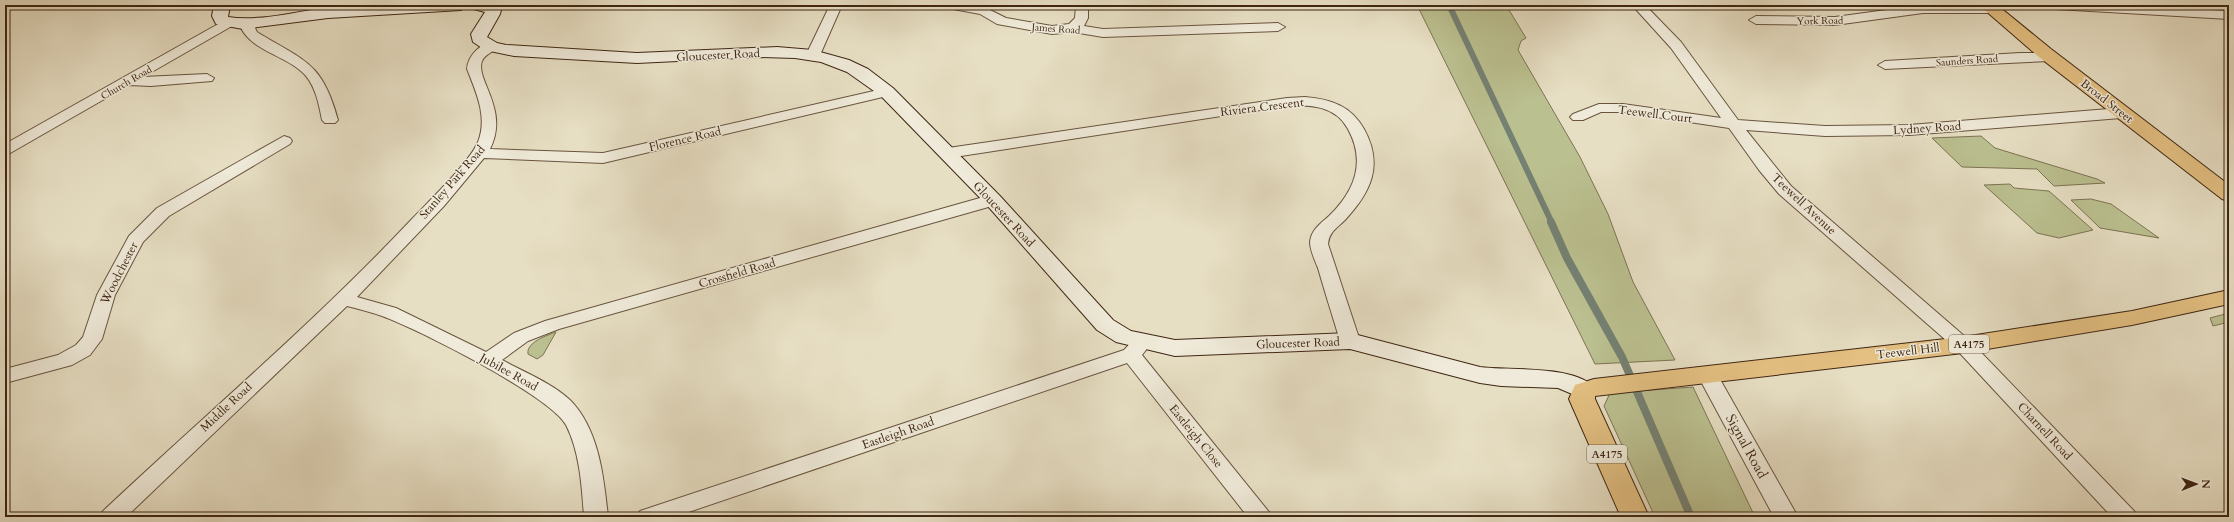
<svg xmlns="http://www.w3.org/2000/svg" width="2234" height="522" font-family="Cardo,serif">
<rect width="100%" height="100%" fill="#e7dfc4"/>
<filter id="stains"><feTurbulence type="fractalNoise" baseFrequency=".005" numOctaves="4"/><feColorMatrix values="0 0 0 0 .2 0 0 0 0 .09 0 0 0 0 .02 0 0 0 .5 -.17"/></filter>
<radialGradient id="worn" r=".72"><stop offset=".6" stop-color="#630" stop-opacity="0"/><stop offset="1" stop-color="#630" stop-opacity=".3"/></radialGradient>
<path fill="#bbc090" stroke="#7d7352" d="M1417,5h89l20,33 -5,3 -3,9 62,107 28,57 25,68 42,78 -80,4z
M1981,136l14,12 102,31 8,4 -51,3 -17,-17 -75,-2 -30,-29z
M2010,184l4,4 35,3 44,39 -34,8 -22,-5 -53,-48z
M2091,199l20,5 48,34 -59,-10 -29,-28z
M2229,313v9l-16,4 -3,-8z
M556,332l-13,23 -6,4 -9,-5c-2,-12 20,-19 28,-22z
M1693,387l62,130h-100l-51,-111 6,-13z"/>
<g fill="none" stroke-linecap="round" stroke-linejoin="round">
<path stroke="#748173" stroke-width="6" d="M1449,5l103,218"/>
<path stroke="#748173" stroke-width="8" d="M1551,222l16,36 55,99 69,160"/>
<defs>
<path id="street" d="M830,5h12l-22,50 -2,3h-10l-2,-3z
M947,5l37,2 22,11 46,8 17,-2 6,-6 1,-13h12v13l-4,8 19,3 175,-6 7,4 -7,4 -175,6 -30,-5 -21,2 -55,-10 -17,-10 -32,-6z
M1632,5h13l36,37 57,78 87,6 84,-1 212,-17 5,2 3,3 -3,3 -5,2 -212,17 -84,1 -79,-6 45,56 179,155 164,170 4,6h-26l-156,-168 -177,-155 -20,-24 -30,-42 -106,-16h-22l-18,8h-10l-3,-3 3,-3 26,-10h24l98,14 -50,-70z
M1923,5h69l6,4 -6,4h-69l-88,12 -79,-1 -7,-4 7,-4 79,1z
M2050,5h73l106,6v8l-173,-10z
M227,19l7,4 -2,3 -89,51 64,-3 7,4 -2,3 -61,5 -22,-1 -124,71v-12z
M252,19l7,4 -4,5 2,4c47,29 65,29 81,88l-3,3h-10l-3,-3c-3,-15 -6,-32 -16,-44 -17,-20 -53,-24 -65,-48l6,-8z
M491,42l7,4c-4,6 -13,8 -16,15 -7,19 28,48 8,88l113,4 284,-65 7,4 -7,4 -284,67 -119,-5 -40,48 -87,91 39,11 90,44 28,-19 31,-12 442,-125h12l2,4 -2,4 -440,125 -31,12 -26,19c22,12 50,23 68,40 29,29 34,78 38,117h-24c-2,-29 -4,-65 -18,-92 -16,-29 -148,-96 -184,-109 -11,-4 -23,-7 -35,-10l-221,211h-27l4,-6c103,-97 211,-188 308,-291 17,-18 58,-57 67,-78 10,-25 -2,-50 -11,-73 1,-13 12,-24 24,-27z
M2020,53h29l7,4 -7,4 -164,8 -7,-4 7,-4z
M1305,97c26,2 46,9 59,32 20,36 7,63 -19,91 -8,8 -16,12 -17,24l32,97 -3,4 -7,2 -7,-2 -3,-4c-7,-24 -15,-48 -22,-73 -3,-7 -8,-18 -8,-26 1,-12 11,-19 19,-26 26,-25 37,-54 19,-87 -12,-23 -38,-25 -61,-23l-339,52 -6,-2 -2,-3 2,-3 6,-2 339,-50z
M284,136l6,2 2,3 -2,3 -121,72 -26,26 -28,53 -13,44 -12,16 -18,10 -67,18v-14l53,-14 18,-10 7,-8 14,-42 32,-59 28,-28z
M1143,335l7,2 3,4 -11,14 131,162h-25l-121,-154 -453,154h-38l4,-6 484,-161 12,-13z
M1707,367l7,2 3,5 81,143h-24l-77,-143 3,-5z"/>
<path id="secondary" d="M214,5h16l-2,12c33,5 68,-6 100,-9 56,-5 112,-3 168,-3l5,5 -1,4 -13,23 10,6 9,2 131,8 140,-6 36,3 36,10 19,9 25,19 107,108 113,124 18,11 44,9 175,-7 130,34c30,4 100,-3 117,24l-4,6 -9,2 -26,-11 -57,-2 -21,-3 -130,-34 -175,7 -59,-14 -19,-12 -111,-126 -105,-108 -34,-24 -26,-10 -26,-4 -36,-1 -122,6 -123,-7 -29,-6 -12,-8 -2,-8 14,-22 -15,-4 -2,-2 -7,4 -133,8 -85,11 -27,-5 -4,-8z"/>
<path id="primary" d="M1979,5h18l54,44 178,136v16l-7,-2 -183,-142z
M2229,290v14l-97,21 -169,28 -368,43v3l54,118h-28l-52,-118 6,-14 19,-6 369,-42 169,-26z"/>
</defs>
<use href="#street" stroke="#69543f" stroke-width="2"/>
<use href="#secondary" stroke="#3f2613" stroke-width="2"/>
<use href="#primary" stroke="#3f2613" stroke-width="2"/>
<use href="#street" fill="#efead9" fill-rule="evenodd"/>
<use href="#secondary" fill="#efead9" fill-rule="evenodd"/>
<use href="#primary" fill="#e4c082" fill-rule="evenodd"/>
</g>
<g text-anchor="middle" stroke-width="3" stroke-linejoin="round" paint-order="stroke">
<g font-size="10" fill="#3f2613" stroke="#efead9">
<text transform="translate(1820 20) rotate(-1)" y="4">York Road</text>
<text transform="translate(1056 28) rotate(4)" y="4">James Road</text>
<text transform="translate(1967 60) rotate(-4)" y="4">Saunders Road</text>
<text transform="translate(126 82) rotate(-30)" y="4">Church Road</text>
</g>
<g fill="#efead9" stroke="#74614e" stroke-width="1">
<rect x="1949" y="335" width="40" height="18" rx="3"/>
<rect x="1587" y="445" width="40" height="18" rx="3"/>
</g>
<g font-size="11" font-weight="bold" fill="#3f2613">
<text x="1969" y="348">A4175</text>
<text x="1607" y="458">A4175</text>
</g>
<g font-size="12" fill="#3f2613" stroke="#efead9">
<text transform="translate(718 55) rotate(-3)" y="4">Gloucester Road</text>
<text transform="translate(2107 101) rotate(38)" y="4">Broad Street</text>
<text transform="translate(1262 107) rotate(-7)" y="4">Riviera Crescent</text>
<text transform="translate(1655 114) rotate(7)" y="4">Teewell Court</text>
<text transform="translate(1927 128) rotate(-4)" y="4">Lydney Road</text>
<text transform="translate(685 139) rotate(-13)" y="4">Florence Road</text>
<text transform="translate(452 182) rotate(-49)" y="4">Stanley Park Road</text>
<text transform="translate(1804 204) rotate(43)" y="4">Teewell Avenue</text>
<text transform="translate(1004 214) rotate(47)" y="4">Gloucester Road</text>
<text transform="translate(119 273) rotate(-63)" y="4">Woodchester</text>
<text transform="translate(737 273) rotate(-16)" y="4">Crossfield Road</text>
<text transform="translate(1298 343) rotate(-2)" y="4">Gloucester Road</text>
<text transform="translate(1908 351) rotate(-7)" y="4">Teewell Hill</text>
<text transform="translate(509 372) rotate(29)" y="4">Jubilee Road</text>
<text transform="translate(226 407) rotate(-43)" y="4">Middle Road</text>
<text transform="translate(2045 431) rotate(47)" y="4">Charnell Road</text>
<text transform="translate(898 433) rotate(-19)" y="4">Eastleigh Road</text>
<text transform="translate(1196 436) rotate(51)" y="4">Eastleigh Close</text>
</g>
<g font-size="14" fill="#3f2613" stroke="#efead9">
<text transform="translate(1747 446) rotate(61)" y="5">Signal Road</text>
</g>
</g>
<rect width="2234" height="522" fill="none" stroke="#e7dfc4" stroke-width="20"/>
<rect x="6" y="6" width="2222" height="510" fill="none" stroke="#3f2613" stroke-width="2"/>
<rect x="10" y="10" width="2214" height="502" fill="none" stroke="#3f2613"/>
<g transform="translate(2196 484) rotate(89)" stroke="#efead9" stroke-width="3" paint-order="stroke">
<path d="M0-3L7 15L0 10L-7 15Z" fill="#3f2613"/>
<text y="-6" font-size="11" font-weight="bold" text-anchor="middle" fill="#3f2613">N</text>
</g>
<rect width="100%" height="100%" filter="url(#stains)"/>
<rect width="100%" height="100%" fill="url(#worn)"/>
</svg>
